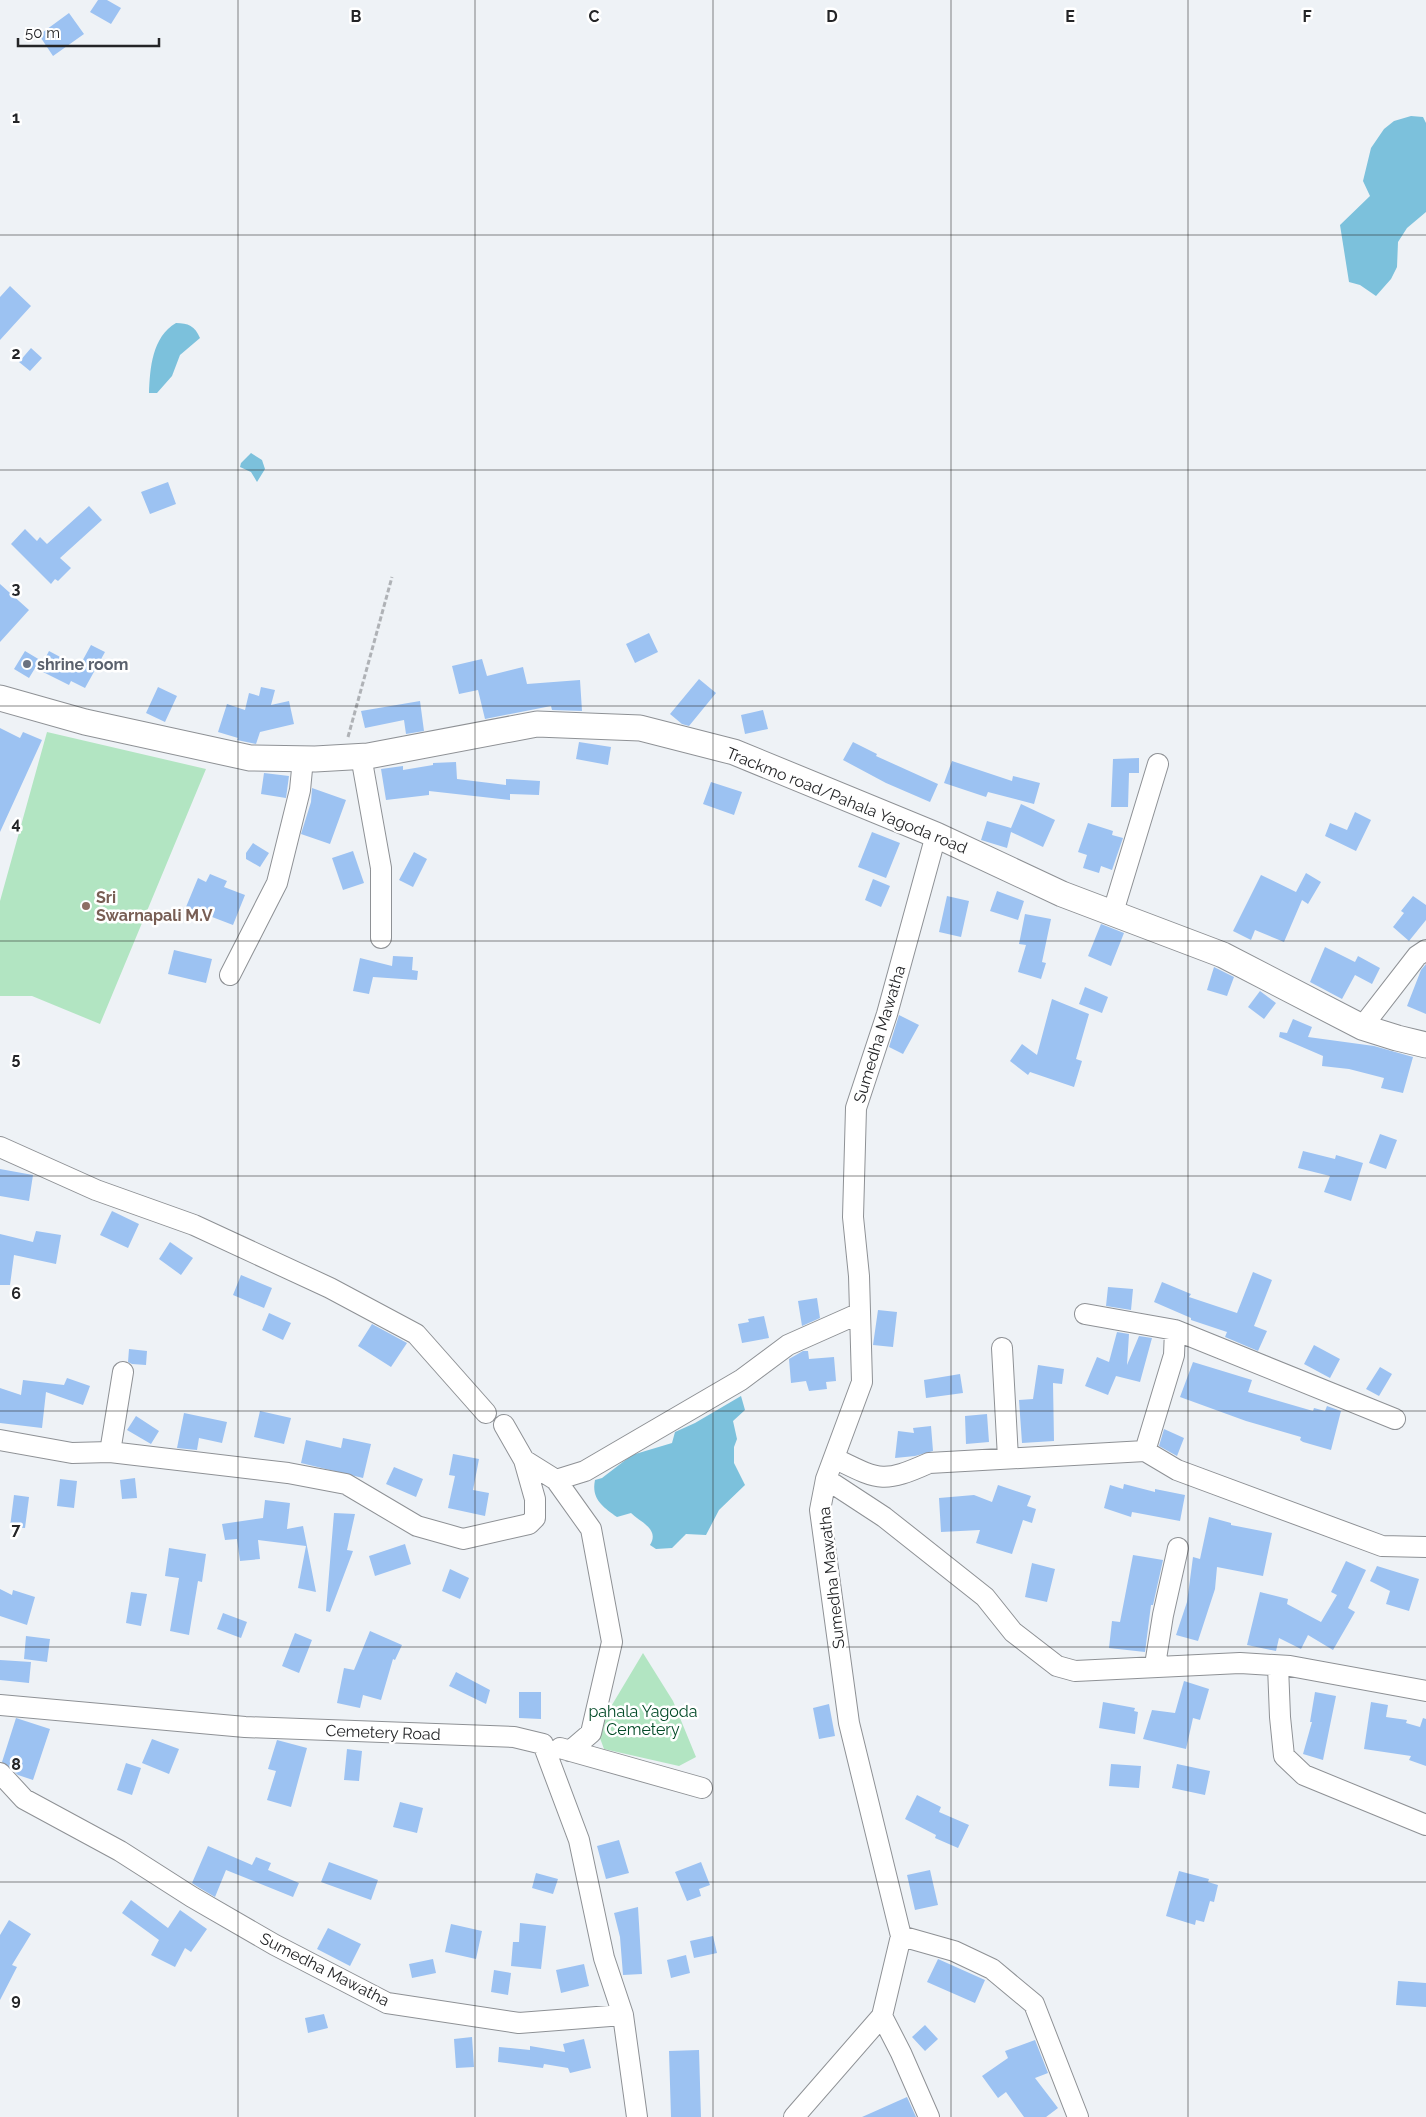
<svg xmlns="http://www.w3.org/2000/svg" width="1426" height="2117" font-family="Raleway,sans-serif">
<rect width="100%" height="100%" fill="#eef2f6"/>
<path fill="#b2e5c2" d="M47,732l159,37 -106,255 -68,-28h-32v-95z
M643,1653l30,48 23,56 -17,9 -75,-17 -7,-19z"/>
<path fill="#7cc1dc" d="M1411,116l12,1 3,6v89l-19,16 -9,14 -1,25 -6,12 -15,17 -16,-11 -11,-3 -9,-57 30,-29 -7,-15 8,-33 13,-19 10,-8z
M176,323c12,0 19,3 24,15l-20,17 -8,21 -15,17h-8c1,-25 3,-56 27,-70z
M251,453l11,7 3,9 -8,13 -6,-10 -11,-5 1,-4z
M741,1396l4,14 -12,11 4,18 -3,8v16l11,22 -26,25 -13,25 -20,-1 -14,14 -16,1 -6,-4c10,-16 -10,-23 -19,-32l-14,4c-14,-10 -26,-18 -22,-37l7,-2 30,-23 40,-12 3,-11 20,-9z"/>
<path fill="#9cc2f2" d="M98,0h9l14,8 -10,16 -21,-12z
M69,13l15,21 -31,22 -14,-21z
M10,286l21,20 -31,34v-43z
M31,348l11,10 -12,13 -11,-9z
M168,482l8,22 -26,10 -9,-22z
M89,506l13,14 -42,38 11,10 -13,13 -3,-2 -4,5 -40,-40 14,-15 12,12 3,-4 7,7z
M0,584l29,26 -29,32z
M649,633l9,19 -23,11 -9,-19z
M91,645l14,7 -20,36 -14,-7 -2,4 -30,-15 10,-19 30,16z
M25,651l15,9 -11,18 -15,-9z
M482,659l5,17 36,-9 4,17 53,-4 2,31 -30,-1 -1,-4 -66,13 -7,-29 -19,4 -7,-28z
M699,679l17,14 -27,33 -7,-2 -12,-10z
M158,687l19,9 -12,26 -19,-9z
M261,687l14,3 -4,15 18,-4 5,23 -34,8 -4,12 -19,-4 1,-2 -20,-6 9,-28 18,6 4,-17 10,3z
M420,701l4,30 -18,3 -2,-14 -39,8 -4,-17z
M763,710l5,19 -23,5 -4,-19z
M0,728l20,10 3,-6 19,8 -42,92z
M579,742l32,5 -3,18 -32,-6z
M853,742l24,12 -1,2 62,28 -8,18 -44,-19 -43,-23z
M1139,758v15h-10l-1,34h-17l2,-48z
M952,761l60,20 1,-5 27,7 -6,21 -46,-12 -2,5 -42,-14z
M456,762l1,17 49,6v-6l34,2 -1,14 -29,-1v6l-81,-9v4l-43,5 -5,-31 22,-3v4l30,-5v-2z
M264,773l25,3 -3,22 -25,-4z
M711,782l31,10 -8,23 -31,-11z
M312,788l34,12 -16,44 -29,-10 10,-32z
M1021,804l34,16 -12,27 -32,-15 -4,16 -26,-8 6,-19 24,7z
M1355,812l16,8 -15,31 -31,-15 5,-13 17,7z
M1088,823l25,8 -1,4 11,3 -11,32 -11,-4 -2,7 -16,-5 4,-13 -9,-3z
M872,832l28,11 -14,35 -28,-11z
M253,843l16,10 -9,14 -14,-8v-6z
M353,851l11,32 -21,7 -11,-32z
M414,852l13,7 -14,28 -14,-7z
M1306,873l15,9 -13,22 -6,-4 -18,42 -29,-12 -4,10 -18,-9 28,-56 35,17z
M210,874l17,7 -3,6 21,8 -12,30 -47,-18 12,-29 8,4z
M873,879l17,7 -9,21 -16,-7z
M997,891l27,10 -6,19 -28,-9z
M947,896l22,5 -8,36 -22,-5z
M1413,896l13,9v15l-17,21 -16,-14 11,-14 -3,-2z
M1025,914l26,5 -9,43 4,1 -5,16 -23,-7 8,-27 -7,-1z
M1101,924l23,9 -13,33 -23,-10z
M1325,947l30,15 3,-6 22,12 -8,16 -17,-9 -13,24 -32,-17z
M174,950l38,9 -6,24 -38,-9z
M393,956l20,1 -1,13 6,1 -1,9 -44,-3 -4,17 -16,-3 7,-33 32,8z
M1426,964v50l-19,-8 14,-36z
M1214,967l20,10 -7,19 -20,-6z
M1085,987l23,10 -6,16 -23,-9z
M1260,991l16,12 -12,16 -16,-12z
M1052,999l37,15 -13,45 6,2 -8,26 -44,-15 -2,3 -18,-14 12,-17 15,11z
M899,1015l20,10 -16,29 -14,-7z
M1293,1019l19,8 -4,10 66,9 39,11 -10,36 -22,-5 3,-10 -35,-9 -27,-3 1,-10 -44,-19 1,-5 7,1z
M1380,1134l17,6 -11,29 -17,-6z
M1303,1151l32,8 1,-4 27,8 -12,38 -27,-9 6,-16 -32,-8z
M0,1169l33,6 -4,26 -29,-5z
M112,1211l27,13 -11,24 -28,-13z
M36,1231l25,4 -5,29 -42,-9 -4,30h-10v-51l33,8z
M170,1242l23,16 -12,17 -22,-16z
M1253,1272l19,8 -18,46 13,5 -9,20 -33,-14 2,-5 -36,-12v-2l-37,-16 8,-20 29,12 -2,3 48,16z
M241,1275l31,13 -8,20 -31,-13z
M1108,1287l25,2 -2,21 -25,-4z
M817,1298l3,20 -18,8 -4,-25z
M878,1310l19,2 -4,35 -20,-2z
M269,1313l22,10 -8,17 -21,-10z
M764,1316l5,22 -27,5 -4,-19 11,-2 -1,-3z
M372,1324l35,19 -16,24 -33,-21z
M1117,1332l12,2 -2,31 12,-29 13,2 -12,44 -24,-6 -8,19 -23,-9 12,-29 12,5z
M1314,1345l26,14 -10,19 -26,-14z
M129,1349l18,2 -1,14 -14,-1 -4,-2z
M803,1351h5l1,8 25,-2 2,24 -10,1 1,7 -18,2 -3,-10 -15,2 -2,-24z
M1193,1362l59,18 -4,12 65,19 1,-3 11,3 2,-5 14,5 -10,39 -28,-8 -3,-2 1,-3 -55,-16 -66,-24z
M1038,1365l26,4 -2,15 -9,-1 1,58 -32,2 -3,-43 14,-1z
M1380,1367l12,7 -13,22 -13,-7z
M960,1374l3,19 -37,5 -2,-18z
M67,1378l23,8 -7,19 -37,-13 -4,36 -42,-5v-35l21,7 2,-15 41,5z
M260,1411l31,7 -7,26 -30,-7z
M184,1413l43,9 -5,21 -23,-5 -2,12 -20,-2z
M987,1414l2,28 -23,2 -1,-28z
M136,1416l23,15 -8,13 -24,-14z
M931,1426l2,25 -18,5 -20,2 3,-27 16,2 -1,-5z
M1164,1429l20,9 -7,18 -18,-10z
M343,1438l28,6 -8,34 -62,-15 5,-23 35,8z
M453,1454l26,5 -6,31 16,3 -4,23 -37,-8 7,-32 -6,-1z
M394,1467l29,12 -7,18 -30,-13z
M135,1478l2,20 -15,1 -2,-19z
M60,1479l17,2 -3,27 -17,-2z
M1124,1484l31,8v-3l30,6 -5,26 -48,-9 -1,5 -27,-9 6,-23 13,4z
M998,1485l33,11 -4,10 9,3 -4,14 -9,-3 -11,34 -36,-11 4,-13 -39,2 -2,-34 35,-3 18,7z
M14,1495l15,2 -4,31 -15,-1z
M265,1500l25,3 -3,26 16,-3 13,66 -18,-4 8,-42 -48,-6 2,19 -20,2 -3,-22 -12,1 -3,-16 41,-6z
M334,1513l21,1 -8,36 6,1 -23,61 -4,-1z
M1209,1517l22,6v2l41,8 -9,43 -46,-9 -2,22 -17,52 -22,-6 11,-33 6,-45 7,2z
M405,1544l6,20 -36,12 -6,-20z
M169,1548l37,6 -4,28 -4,-1 -9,54 -19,-4 9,-53 -14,-2z
M1133,1555l30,5 -10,45h-2l-6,47 -36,-4 3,-27 8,1z
M1346,1561l20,9 -18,38 7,4 -22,38 -25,-15 -7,14 -22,-11 -3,13 -29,-6 13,-53 28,7 -1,5 34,18 16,-27 -6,-3z
M1032,1563l23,6 -8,33 -22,-5z
M1377,1566l42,13 -10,32 -23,-7 4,-13 -20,-10z
M450,1569l19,9 -9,21 -18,-8z
M0,1589l12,6 1,-5 22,7 -8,28 -27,-9z
M131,1592l16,2 -6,32 -15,-3z
M223,1613l24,9 -6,16 -24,-9z
M370,1631l32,14 -7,15 -2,-1 -12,41 -18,-5 -3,13 -23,-5 7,-35 10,2z
M295,1633l17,7 -13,33 -17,-7z
M26,1636l24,3 -3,23 -23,-3z
M0,1660l31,2 -2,21 -29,-3z
M456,1672l34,18 -4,14 -37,-18z
M1184,1681l25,8 -9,31 -7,-2 -7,31 -43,-10 9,-29 23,3z
M519,1692h22v27l-22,-1z
M1315,1692l21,4 -13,64 -20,-6 9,-32h-2z
M1103,1702l32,6 -1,3 4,1 -3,22 -36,-6z
M1371,1702l17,3 -2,12 21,3 -1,3 14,4 3,-9 3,1v47l-17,-6 2,-4 -47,-7z
M829,1704l6,32 -16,3 -6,-31z
M16,1718l34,11 -17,51 -15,-5 -16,-13z
M152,1739l27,10 -10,25 -27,-11z
M277,1740l30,8 -16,59 -24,-7 9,-29 -8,-2z
M347,1749l15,2 -3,30 -15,-1z
M126,1763l15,5 -9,27 -15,-5z
M1111,1764l30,2 -2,22 -30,-2z
M1177,1764l33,7 -5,24 -33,-7z
M917,1795l24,12 -2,5 30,13 -11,23 -23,-10 1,-3 -31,-16z
M400,1802l23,6 -6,25 -24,-6z
M619,1840l10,33 -23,6 -9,-33z
M208,1846l44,19 4,-8 15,6 -3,7 31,13 -6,14 -67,-27 -11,27 -17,-10 -6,-4z
M329,1862l49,18 -7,20 -50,-18z
M701,1862l9,23 -11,4 2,7 -14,5 -12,-29z
M930,1870l8,35 -23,5 -8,-35z
M1179,1871l30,8 -1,3 10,3 -4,17 -4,-1 -6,21 -8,-2 -1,5 -29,-9z
M536,1873l22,6 -5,15 -21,-6z
M131,1900l37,28 12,-18 27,19 -16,23 -6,-4 -10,19 -24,-12 8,-15 -37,-27z
M638,1907l4,67 -19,1 -3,-38 -6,-24z
M9,1920l22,14 -19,31 5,2 -17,33v-65z
M520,1923l26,3 -5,43 -30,-3 2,-24h6z
M451,1924l31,7 -6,28 -31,-7z
M328,1928l33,16 -11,22 -33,-17z
M713,1936l4,17 -23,5 -4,-17z
M686,1955l4,18 -19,5 -4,-18z
M433,1959l3,14 -24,5 -3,-14z
M938,1959l47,21 -10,23 -48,-21z
M584,1964l5,22 -28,7 -5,-23z
M494,1970l17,3 -3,22 -17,-3z
M1398,1981l28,2v24l-30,-2z
M324,2014l4,14 -20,5 -3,-15z
M925,2025l13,14 -13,12 -13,-14z
M472,2037l2,30 -18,1 -2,-29z
M584,2039l7,29 -21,5 -2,-5 -24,-4 -1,4 -45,-6 1,-15 31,3v-4l35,6 -2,-8z
M1035,2040l13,33 -13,5 23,30 -12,9h-22l-18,-25 -8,6 -16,-22 26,-18 -3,-7z
M699,2050l2,67h-30l-2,-66z
M907,2097l9,20h-54z"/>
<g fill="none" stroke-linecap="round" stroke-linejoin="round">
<defs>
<path id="minor" d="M361,756l20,112v70
M1113,912l45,-148
M230,975l47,-92 23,-93 3,-31
M1362,1027l55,-71 9,-6
M0,1147l96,43 98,35 136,63 86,46 70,79
M1085,1314l90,16 220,89
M1002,1348l6,110
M504,1425l20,35 32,20 35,49 21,113 -21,91 -21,18
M0,1440l72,13 38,-1 178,21 58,11 71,42 46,13 66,-15 6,-6v-19l-11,-39
M1145,1451l29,-96 1,-25
M110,1452l13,-80
M834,1458c45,22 48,26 95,5l216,-12 32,19 205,76 44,1
M826,1479l58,38 101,80 28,35 44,34 18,5 165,-8 50,3 136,25
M556,1480l29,-9 156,-91 47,-35 72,-32
M1155,1665l8,-50 15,-67
M1278,1666l2,51 4,39 20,19 122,50
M0,1705l245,22 269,10 29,7 36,96 25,118 19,57
M560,1748l142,40
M0,1773l24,26 96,52 72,46 83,48 112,58 132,20 104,-8 14,102
M901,1936l53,15 38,18 42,35 44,113
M882,2016l19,37 28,64
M794,2117l88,-101 19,-80 -52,-213 -29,-213 6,-31 36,-97 -3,-106 -6,-59 3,-109 31,-94 49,-179"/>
<path id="tertiary" d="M0,698l85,24 165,36 65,1 53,-3 169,-32 103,4 94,24 202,83 126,59 161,61 139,72 35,11 29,7"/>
</defs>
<use href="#minor" stroke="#8e9195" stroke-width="22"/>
<use href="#tertiary" stroke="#8e9195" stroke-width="27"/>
<path stroke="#afb2b6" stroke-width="3" stroke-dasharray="5 2.5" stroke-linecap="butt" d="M348,737l44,-160"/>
<use href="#minor" stroke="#fff" stroke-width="20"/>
<use href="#tertiary" stroke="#fff" stroke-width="25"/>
</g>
<path fill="none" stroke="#242527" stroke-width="1" stroke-opacity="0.55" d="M238,0v2117M475,0v2117M713,0v2117M951,0v2117M1188,0v2117M0,235h1426M0,470h1426M0,706h1426M0,941h1426M0,1176h1426M0,1411h1426M0,1647h1426M0,1882h1426"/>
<circle fill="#6b7280" stroke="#fff" stroke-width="2" cx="27" cy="664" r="5"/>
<circle fill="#8d6e63" stroke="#fff" stroke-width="2" cx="86" cy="906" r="5"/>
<g text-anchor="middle" stroke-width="5" stroke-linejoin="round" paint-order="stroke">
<g font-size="16" font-weight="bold" fill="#5b616d" stroke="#fff" text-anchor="start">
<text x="37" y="670">shrine room</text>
</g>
<g font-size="16" fill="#242527" stroke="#fff">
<text transform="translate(847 800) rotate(22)" y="6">Trackmo road/Pahala Yagoda road</text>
<text transform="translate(879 1034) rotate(-73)" y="6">Sumedha Mawatha</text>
<text transform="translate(831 1578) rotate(-96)" y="6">Sumedha Mawatha</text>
<text transform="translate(383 1732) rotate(2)" y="6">Cemetery Road</text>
<text transform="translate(325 1969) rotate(27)" y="6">Sumedha Mawatha</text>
</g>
<g font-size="16" font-weight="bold" fill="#785e54" stroke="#fff" text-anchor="start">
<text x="96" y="903">Sri<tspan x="96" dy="18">Swarnapali M.V</tspan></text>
</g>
<g font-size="16" fill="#024a27" stroke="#fff">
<text x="643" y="1717">pahala Yagoda<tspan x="643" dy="18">Cemetery</tspan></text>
</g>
</g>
<g font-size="16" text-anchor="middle" font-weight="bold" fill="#242527" stroke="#fff" stroke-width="5" stroke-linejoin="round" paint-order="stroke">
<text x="356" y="22">B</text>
<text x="594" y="22">C</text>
<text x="832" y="22">D</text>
<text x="1070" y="22">E</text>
<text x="1307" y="22">F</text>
<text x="16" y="123">1</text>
<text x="16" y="359">2</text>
<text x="16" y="594">3</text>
<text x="16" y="829">4</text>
<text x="16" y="1064">5</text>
<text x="16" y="1299">6</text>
<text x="16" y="1535">7</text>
<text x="16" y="1770">8</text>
<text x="16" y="2005">9</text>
</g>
<path d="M18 38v8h141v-8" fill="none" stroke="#242527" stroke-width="2.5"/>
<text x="25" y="38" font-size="15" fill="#242527" stroke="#ffffff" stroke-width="4" paint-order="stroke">50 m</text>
</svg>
